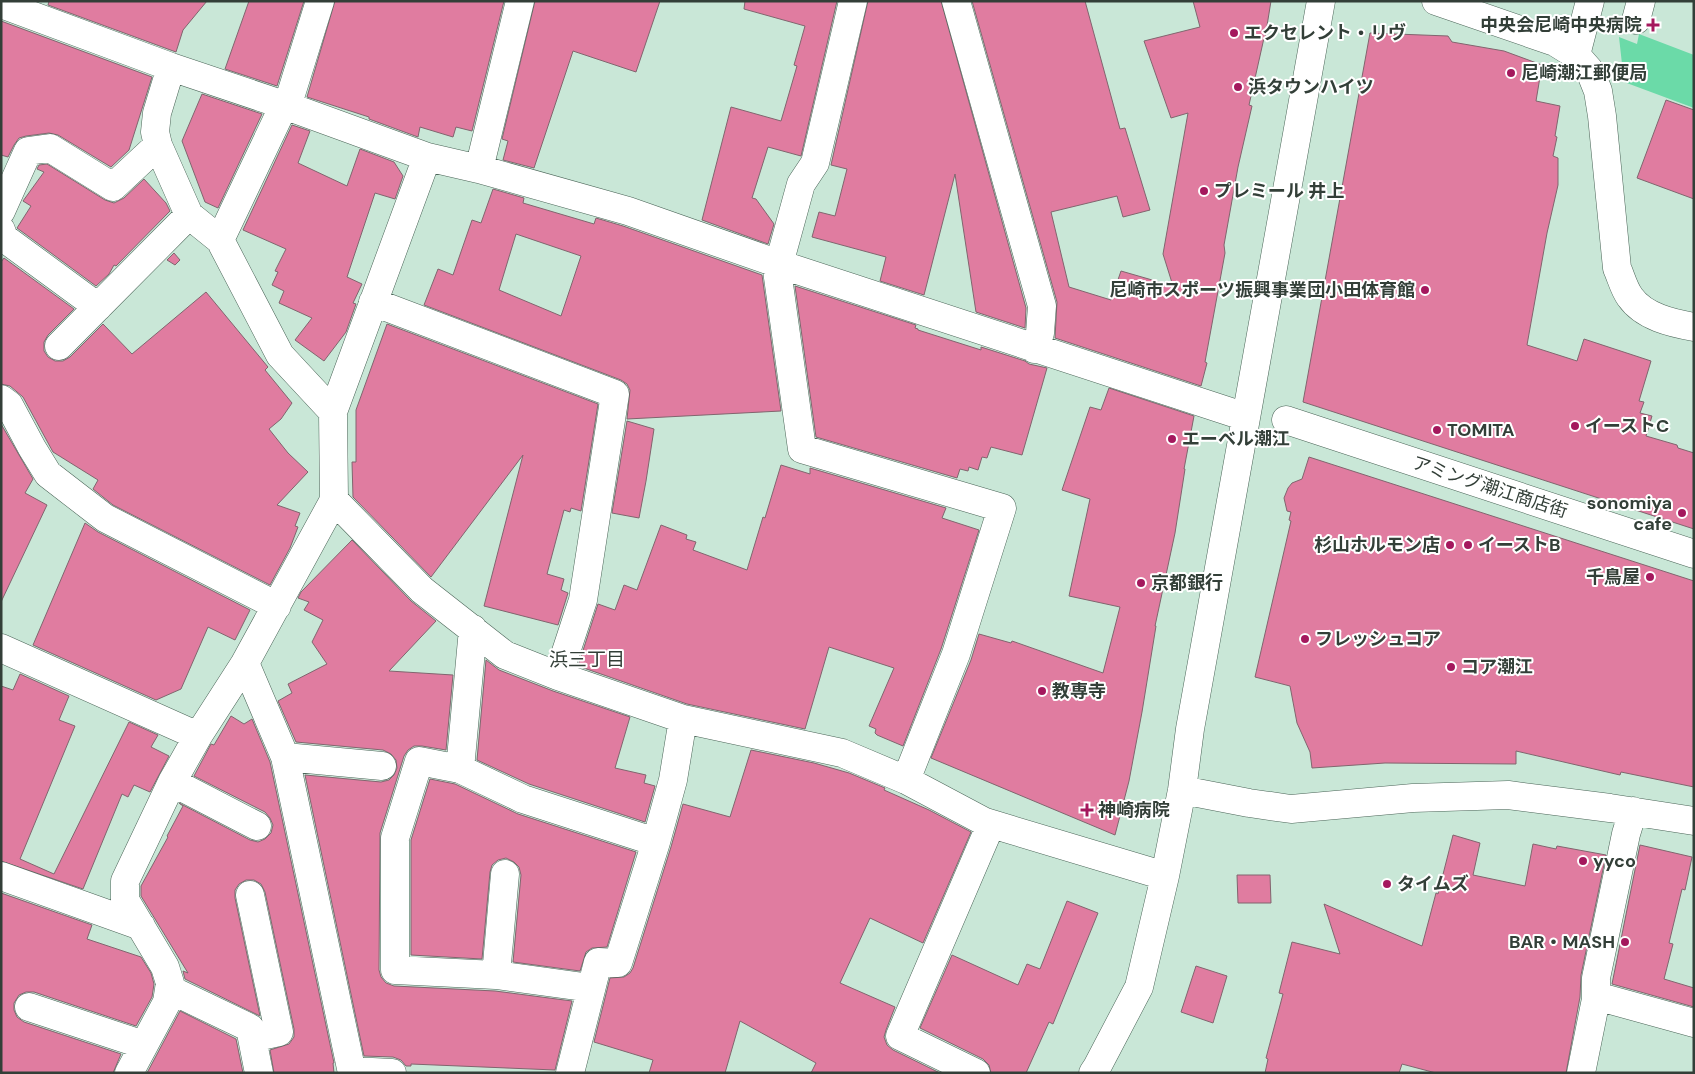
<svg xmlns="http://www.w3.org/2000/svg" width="1695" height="1074" font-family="'DM Sans','Noto Sans JP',sans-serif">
<rect width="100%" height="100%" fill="#c9e7d7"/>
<path fill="#6bdaa8" d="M1639,34l55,21v53l-70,-26 -5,-45 18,7z"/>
<path fill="#e07ca0" stroke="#81656e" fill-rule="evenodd" d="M49,1h158l-24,29 -7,22 -128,-47z
M249,1h55l-27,85 -52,-17z
M335,1h169l-32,130 -16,-4 -3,10 -33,-10 -2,10 -49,-18v-2l-62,-20z
M535,1h125l-24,71 -63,-21 -39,117 -31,-8 5,-19 -6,-2z
M745,1h92l-36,155 -33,-9 -16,51 4,1 18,25 -6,20 -66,-24 29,-113 50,14 16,-55 -3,-1 11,-39 -61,-17z
M868,1h73l85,307 -1,20 -49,-16 -21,-138 -31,121 -44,-14 6,-24 -74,-20 7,-25 16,4 12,-47 -16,-4z
M972,1h113l35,128 5,-1 25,82 -27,7 -6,-21 -66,16 18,75 42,13 10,-29 52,15 -10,-32 25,-141 -17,5 -27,-77 56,-14 -7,-26h78l-6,37h-1l-15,67 3,1 -14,61 -14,78 1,8 -20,109 2,1 -6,23 -146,-48 2,-36z
M1,21l151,56 -23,73 -18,17 -53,-32 -9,-2 -23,3 -7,2 -5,7 -6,12 -7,-2z
M1370,33l78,3 4,6 52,9 38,14 -6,36 24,5 -5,30 2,1 -4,19 5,2v27l-11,48 -20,112 50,16 7,-22 67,22 -12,40 5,1 -4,11 12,3 -6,20 31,9 1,3 16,5v76l-391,-127z
M202,94l60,20 -44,94 -13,-6 -23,-61z
M1666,100l28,10v89l-57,-21z
M292,125l18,6 -12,32 49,23 13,-37 34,13 9,14 -8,23 -20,-6 -28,84 15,7 -9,19 3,1 -10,28 -22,29 -29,-21 17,-22 -33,-15 5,-12 -12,-6 6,-13 -3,-1 11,-22 -43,-19z
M47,164l58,36 9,3 10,-5 20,-19 22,24 4,8 -54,55 -2,-1 -5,9 -13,12 -79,-58 14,-22 -8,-5 21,-29 -7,-3 2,-4z
M493,189l31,9 -1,5 71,21 2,-6 27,8 139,49 19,136 -154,8 3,-29 -3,-6 -6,-4 -197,-75 14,-36 15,6 19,-55 9,3zM516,234l65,22 -20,60 -62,-26z
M174,253l6,7 -5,5 -8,-5z
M4,258l70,51 -26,26 -4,7v9l4,6 7,4h8l7,-4 33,-33 29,30 74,-62 62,75 -3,3 27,33 -11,16 -12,10 19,24 20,19 -31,33 23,8 -5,13 3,1 -8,21 -20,37 -157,-80 -20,-16 5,-9 -45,-28 -30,-55 -13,-11 -9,-2v-122z
M795,286l121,39 -1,3 3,1v1l63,20v-3l44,14 4,3 18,4 -25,87 -31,-8 -4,11 -5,-1 -4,13 -9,-3 -1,4 -8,-2 -3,9 -141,-41z
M387,324l211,80 -17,107 -10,-3 -1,4 -6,-2 -17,64 17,5 -3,11 7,3 -10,32 -74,-19 39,-151 -92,122 -78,-80 -1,-35h4v-52z
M1109,388l85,28 -10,53h1l-10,64 -20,93h1l-14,86 -13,69 -14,54 -184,-77 40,-98 8,-26 32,9 1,-2 91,32 17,-66 -51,-11 21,-97 -28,-9 28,-83 11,3z
M627,421l27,8 -8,52 -7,37 -27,-5z
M1,424l32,55 -8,14 22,12 -46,97z
M1309,457l385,124v206l-73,-15 -1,3 -104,-24v13l-131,-1 -73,5 -2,-16 -13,-29 -7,-37 -35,-9 36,-156 -2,-1 2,-8 -4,-1 -3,-13 4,-10 4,-5 10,-4z
M781,465l29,9v-6l136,40 -4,10 37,12 -38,119 -38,97 -26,-11 -2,-2 1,-4 -7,-3 25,-58 -65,-21 -24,82 -118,-25 -109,-38 20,-62 17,6 9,-25 13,5 24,-65 26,10 -1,4 10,3 -3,8 54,20 16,-53 2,1z
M85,523l13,9 152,78 -15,30 -27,-13 -27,62 -25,11 -123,-55z
M352,540l59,61 25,20 -47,50 64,4 -7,75 -24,-4h-8l-6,4 -4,6 -24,77 -1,137 2,7 5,6 8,3 101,5 77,10 -17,69 -144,-6v2h-5l-5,-6 -8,-3 -29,-1 -59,-281 76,7 8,-2 5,-5 3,-7 -1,-8 -5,-6 -8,-4 -87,-8 -18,-41 14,-8 -4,-9 39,-20 -15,-22 11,-22 -19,-10 5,-8 -11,-4 3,-6z
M486,660l13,10 54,21 77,26 -15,51 31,7 -2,8 11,3 -10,36 -116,-38 -52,-24z
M20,674l49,22 -10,24 16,6 -55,133 34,15 75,-152 29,13 -7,12 18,9 -19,36 -16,-7 -6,12 -6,-3 -39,95 -82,-28v-175l12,4z
M231,716l13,8 8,-5 18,43 64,301h-1l1,10h-60l-4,-23 19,-6 5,-7v-8l-29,-137 -4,-8 -7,-4h-8l-7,4 -4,6v8l25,118 -75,-37 -2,-8 5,2 -47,-77v-10l27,-49 -1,-1 16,-30 -4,-3 71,37 8,2 7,-3 6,-6 2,-8 -3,-7 -5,-6 -71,-36 17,-32 3,1z
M751,750l63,13 35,10 36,15 -1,2 45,20 42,22 -48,111 -53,-25 -30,65 55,24 -9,23 -2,7 3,8 6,5 47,23h-129l5,-10 -76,-42 -15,52h-76l4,-13 -59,-18 16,-64 14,-1 6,-4 3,-5 38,-121 12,-43 47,13z
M430,779l25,5 63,30 118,38 -29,95 -15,1 -6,4 -6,19 -67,-9 8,-87 -2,-8 -5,-5 -8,-4 -8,2 -6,5 -2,7 -8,87 -71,-4v-115z
M1453,835l27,8 -7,32 52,11 8,-42 23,5 1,-3 49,9 -25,120 -1,22 -14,76h-130l-34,-9 -3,9h-134l3,-14 -2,-1 17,-64 -4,-1 13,-51 48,12 -16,-50 98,42 14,-53 2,1z
M1640,845l52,12 -7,33 -3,-1 -13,54 4,1 -9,35 30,9v19l-82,-23z
M1237,875h33l1,28h-33z
M1,893l91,32 -5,14 54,18 10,16 3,11 -2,13 -16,29 -102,-34h-8l-7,3 -5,8v7l3,7 7,5 97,32 -8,19h-112z
M1067,901l31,12 -45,111 -4,-2 -23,51h-35l-2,-8 -6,-6 -63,-31 32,-73 66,30 9,-21 13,5z
M1196,966l31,10 -14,47 -32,-11z
M180,1011l56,28 7,34h-96z"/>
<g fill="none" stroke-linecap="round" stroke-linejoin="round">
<defs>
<path id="minor" d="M956,1l86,305 -2,27 -6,16
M1436,1l119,41 21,13 14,16 8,20 4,25 15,152c4,9 7,21 13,29 14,20 42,26 64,30
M1,4l170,63 113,38 143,52 52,12 149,42 151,53 467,153
M1636,20l5,-19
M1576,55l14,-54
M171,67l-14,46 -2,19 3,13 31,70 31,25 60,115 53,57
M287,107l33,-106
M479,169l41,-168
M1,211l27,-60 22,-3 63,39 45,-42
M1,230l3,8 94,69
M220,240l64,-135
M776,263l26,186 200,59 -46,146 -50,126
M779,264l22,-80 14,-21 38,-162
M373,302l242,92 -32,206 -25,76
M59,346l130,-131
M1,399l8,6 23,43 16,26 57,44 172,88
M1286,420l408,134
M334,500l88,90 83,65 53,21 125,43 159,34 64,27 79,42 180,54
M1,648l197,88
M245,663l40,94 67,316
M285,757l97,9
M460,769l13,-140
M172,782l85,44
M1182,790l67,13 42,6 122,-11 95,-3 102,13 84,13
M1,876l140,50
M250,895l29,137 -27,6
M496,975l9,-101
M591,988l-95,-13 -101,-5v-132l24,-77 41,8 63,30 133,43
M169,989l81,39 9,45
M1596,996l98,27
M29,1007l115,38
M352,1071l40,2
M129,1073l38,-71 3,-19 -5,-16 -40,-67v-19l47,-99 26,-46 47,-73 89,-163 -1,-88 94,-255
M570,1073l28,-111 20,1 38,-121 17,-62 10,-61
M976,1073l-76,-37 91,-212
M1093,1073l4,-6 42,-80 26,-111 17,-86 8,-61 131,-728
M1581,1073l15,-74v-21l30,-144 7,-23"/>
</defs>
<use href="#minor" stroke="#4b6558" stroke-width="29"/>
<use href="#minor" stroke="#fff" stroke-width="28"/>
</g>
<g fill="#a4185d" stroke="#fff" stroke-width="2">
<path d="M1650.5 17.5h5v5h5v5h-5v5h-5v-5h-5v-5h5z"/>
<circle cx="1234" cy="33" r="5"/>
<circle cx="1511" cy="73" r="5"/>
<circle cx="1238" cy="87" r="5"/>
<circle cx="1204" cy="191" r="5"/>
<circle cx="1425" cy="290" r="5"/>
<circle cx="1575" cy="426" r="5"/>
<circle cx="1437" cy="430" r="5"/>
<circle cx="1172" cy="439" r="5"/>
<circle cx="1682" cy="513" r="5"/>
<circle cx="1450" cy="545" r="5"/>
<circle cx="1468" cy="545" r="5"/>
<circle cx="1650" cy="577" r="5"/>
<circle cx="1141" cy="583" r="5"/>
<circle cx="1305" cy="639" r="5"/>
<circle cx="1451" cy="667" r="5"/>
<circle cx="1042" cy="691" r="5"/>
<path d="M1084.5 802.5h5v5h5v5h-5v5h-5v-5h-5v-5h5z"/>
<circle cx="1583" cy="861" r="5"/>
<circle cx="1387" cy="884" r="5"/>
<circle cx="1625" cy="942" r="5"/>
</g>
<g text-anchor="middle" stroke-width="4" stroke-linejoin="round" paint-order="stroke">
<g font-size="18" font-weight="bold" fill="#333f38" stroke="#fff" text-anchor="start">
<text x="1642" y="31" text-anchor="end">中央会尼崎中央病院</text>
<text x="1244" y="39">エクセレント・リヴ</text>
<text x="1521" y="79">尼崎潮江郵便局</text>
<text x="1248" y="93">浜タウンハイツ</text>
<text x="1214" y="197">プレミール 井上</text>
<text x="1415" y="296" text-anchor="end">尼崎市スポーツ振興事業団小田体育館</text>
<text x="1585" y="432">イーストC</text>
<text x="1447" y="436">TOMITA</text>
<text x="1182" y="445">エーベル潮江</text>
<text x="1672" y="509" text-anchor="end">sonomiya<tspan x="1672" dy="21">cafe</tspan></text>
<text x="1440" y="551" text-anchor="end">杉山ホルモン店</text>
<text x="1478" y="551">イーストB</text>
<text x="1640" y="583" text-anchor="end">千鳥屋</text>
<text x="1151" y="589">京都銀行</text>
<text x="1315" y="645">フレッシュコア</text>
<text x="1461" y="673">コア潮江</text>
<text x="1052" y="697">教専寺</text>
<text x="1098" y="816">神崎病院</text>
<text x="1593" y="867">yyco</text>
<text x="1397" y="890">タイムズ</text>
<text x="1615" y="948" text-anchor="end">BAR・MASH</text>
</g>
<g font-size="18" fill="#333f38" stroke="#fff">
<text transform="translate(1490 487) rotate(18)" y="6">アミング潮江商店街</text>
</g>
<g font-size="19" fill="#333f38" stroke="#fff">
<text x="587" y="666">浜三丁目</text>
</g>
</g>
<rect width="1695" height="1074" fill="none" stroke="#333f38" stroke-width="5"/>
</svg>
